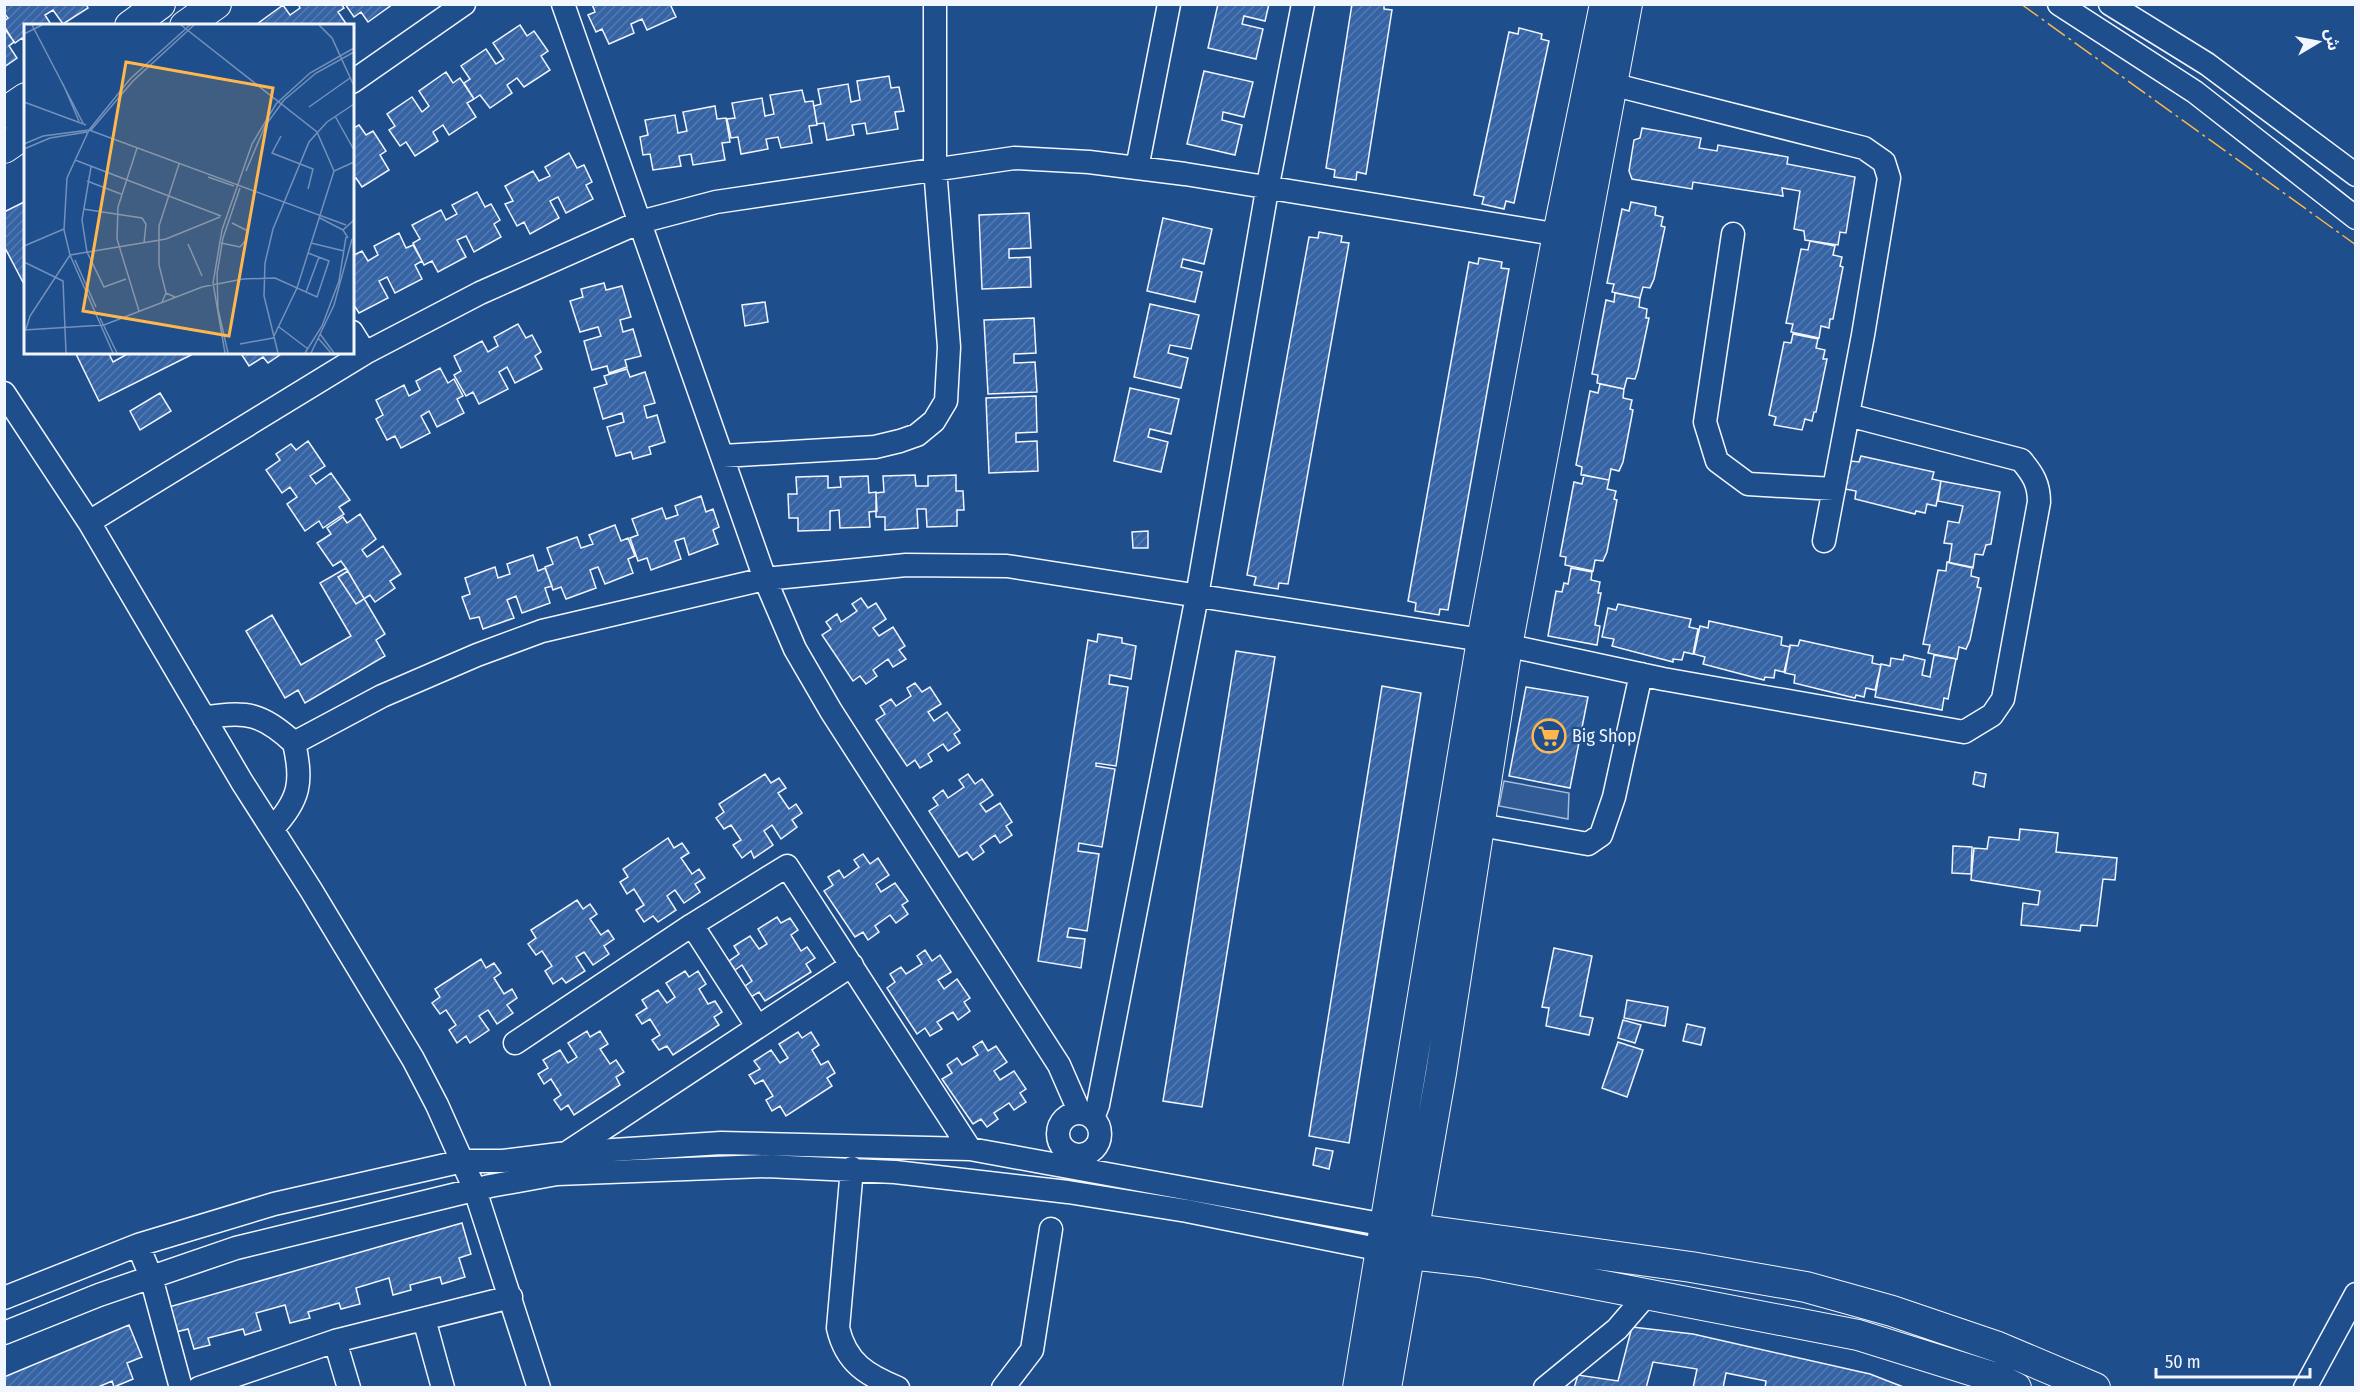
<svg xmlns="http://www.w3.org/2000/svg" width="2360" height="1392" font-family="'Fira Sans Condensed','Noto Sans Arabic',sans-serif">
<defs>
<pattern id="building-hatch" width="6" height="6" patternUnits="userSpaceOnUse" patternTransform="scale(1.5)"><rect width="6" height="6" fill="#3563a3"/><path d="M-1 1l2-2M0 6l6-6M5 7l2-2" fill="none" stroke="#537ab1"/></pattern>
</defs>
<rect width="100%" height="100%" fill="#1f4e8c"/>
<path fill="#305b95" stroke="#a8bbd7" stroke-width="1.5" d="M1504,781l65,12 -1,26 -69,-13z"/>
<path fill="url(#building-hatch)" stroke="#f2f6ff" stroke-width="1.5" d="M4,4h82l2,4 -25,16 -10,-14 -8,5 7,11h-26v18l-4,-6 -7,5 -11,-15v-7l4,-3 -4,-5z
M298,4h43l3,4 -6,4 9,13 -90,-1 26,-19 7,10 10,-7z
M345,4h48l-25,18 -7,-10 -7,5z
M592,4h78l6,13 -29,13 -5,-11 -11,5 3,9 -25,11 -7,-15 -6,3 -8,-17 7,-3z
M1218,4h51l-4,17 -21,-5 -2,8 21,5 -7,30 -48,-11z
M1352,4h32v5l8,1 -26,164 -9,-2 -1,8 -22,-3 1,-7 -9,-2z
M520,25l7,11 7,-5 14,20 -7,5 9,14 -26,17 -7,-9 -10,7 5,8 -22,15 -10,-13 -6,4 -10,-16 6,-4 -9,-13 25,-17 10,15 8,-5 -11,-16z
M4,26l10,16 -5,4 8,12 -13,9z
M1519,28l23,6 -1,5 8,2 -35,162 -8,-2 -2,8 -22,-5 2,-7 -10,-2 35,-163 9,2z
M1204,71l49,11 -9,35 -21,-5 -1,8 20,5 -7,30 -48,-11z
M446,72l7,11 7,-5 14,21 -7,4 9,14 -27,18 -6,-10 -10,7 5,9 -23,15 -9,-14 -6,4 -11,-16 6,-4 -8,-12 25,-17 10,15 7,-6 -10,-15z
M889,76l2,12 8,-1 5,24 -9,1 3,17 -31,5 -2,-11 -13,2 2,10 -27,5 -3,-17 -7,1 -3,-18 7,-2 -3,-15 30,-5 3,18 9,-2 -3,-19z
M802,90l3,12 8,-1 4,24 -8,1 3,17 -31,5 -3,-11 -12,2 2,10 -27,5 -3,-17 -7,1 -4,-19 8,-1 -3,-15 30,-5 3,18 9,-2 -4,-19z
M715,106l2,13 9,-1 4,24 -8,1 3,17 -32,5 -2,-11 -12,2 2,10 -28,4 -3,-16 -7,1 -3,-18 8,-2 -3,-15 30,-5 3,18 9,-2 -4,-19z
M359,125l7,10 7,-4 13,20 -6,4 9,15 -27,17 -6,-9 -4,2v-51z
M1642,128l59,10 -2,10 18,3 1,-6 70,12 -1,7 68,13 -9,56 -6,-1 -2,13 -33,-5 -1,-9 -10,-2 6,-38 -18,-3 1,8 -90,-14 -1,7 -60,-10 -3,-8 5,-31 6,-2z
M569,153l8,15 7,-3 8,17 -6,3 7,14 -27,14 -8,-16 -8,4 9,17 -29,16 -6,-12 -7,4 -12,-22 8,-3 -8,-15 28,-15 6,10 11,-5 -5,-9z
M477,192l8,15 6,-3 9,16 -6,4 7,13 -27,15 -8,-16 -9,4 9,17 -28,15 -6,-11 -8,4 -11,-22 7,-4 -8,-14 29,-15 5,10 11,-6 -5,-9z
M26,201v87l-22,-42v-34z
M1631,202l25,5 -1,8 8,2 -2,9 4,1 -11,52 -4,9 -7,-1 -3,11 -28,-6 2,-8 -7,-1 15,-74 7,2z
M1029,213l2,35 -22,1v9l21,-1 1,30 -49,2 -3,-74z
M1163,218l49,11 -8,35 -21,-5 -2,8 21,5 -7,30 -48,-11z
M1319,232l23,4 -1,6 8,1 -61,341 -9,-1 -1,6 -24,-4 2,-8 -9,-2 62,-338 9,1z
M399,233l7,15 7,-3 9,16 -7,4 7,14 -27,14 -8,-16 -8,4 9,17 -29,15 -7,-11v-46l10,-5 6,10 10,-6 -4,-9z
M1810,241l25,5 -2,9 9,2 -2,9 3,1 -10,52h-3l-1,9 -8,-2 -2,12 -28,-6 2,-8 -7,-1 15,-74 7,1z
M1479,258l23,4 -1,6 8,1 -61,341 -8,-1 -1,6 -24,-4 1,-8 -8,-2 61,-339 9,2z
M604,283l2,7 16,-4 9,31 -11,3 3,12 10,-3 8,27 -16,4 2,7 -18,6 -2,-7 -15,4 -8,-29 17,-5 -3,-9 -18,5 -10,-31 13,-4 -2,-8z
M1615,293l25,5 -1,9 8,2 -1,9h3l-11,52 -3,9 -8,-1 -3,11 -27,-6 1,-8 -6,-1 14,-74 8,2z
M765,302l3,20 -23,4 -3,-21z
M1150,304l49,11 -8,34 -21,-4 -2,8 20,5 -7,30 -47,-11z
M1034,318l2,35 -22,1v9l21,-1 2,30 -49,2 -4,-74z
M518,324l8,14 6,-3 9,17 -6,4 7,13 -27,14 -8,-16 -8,5 9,17 -29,15 -6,-12 -7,4 -12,-21 7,-4 -7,-15 28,-15 6,11 10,-6 -4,-9z
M1793,334l25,5 -2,9 9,2 -2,9h4l-11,53h-2l-2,9 -7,-2 -3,11 -28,-5 2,-8 -7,-2 15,-73 7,1z
M75,352h33l5,10 18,-10h66l-98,49z
M240,352h44l-16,11 -5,-6 -14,9z
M440,368l8,15 6,-4 9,17 -6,3 7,14 -27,14 -8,-16 -8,5 9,17 -29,15 -6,-12 -8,4 -11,-21 7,-4 -7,-15 28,-15 5,11 11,-6 -4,-9z
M627,369l3,8 15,-5 10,31 -11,3 3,12 10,-3 8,27 -16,5 2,7 -18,5 -2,-7 -15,4 -9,-29 17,-5 -2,-9 -19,6 -9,-31 13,-4 -3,-8z
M1600,384l24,5 -1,9 9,2 -2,9 3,1 -10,52 -4,9 -8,-2 -2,11 -28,-5 1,-8 -6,-2 14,-74 8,2z
M1130,388l49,11 -8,35 -21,-5 -2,8 20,5 -7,30 -47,-11z
M160,393l11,18 -31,19 -10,-19z
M1036,396l1,36 -21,1v9l21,-1 1,30 -49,2 -3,-75z
M308,441l17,25 -15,10 6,8 15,-11 19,27 -11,7 5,7 -21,14 -4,-7 -14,10 -18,-27 10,-7 -7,-10 -8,6 -16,-23 14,-10 -4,-6 15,-10 5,6z
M1861,456l73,16 -2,7 9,2 -5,25 -9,-2 -2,9 -9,-2 -1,3 -60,-15 1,-8 -11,-2 6,-28 8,1z
M915,475l1,11h12v-10l28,-1v16h7l1,19h-7v16l-30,1 -1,-18h-9l1,19 -33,2v-13h-9v-24l8,-1 -1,-16z
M1584,475l25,5 -2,9 9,2 -2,8 3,1 -10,52 -4,9 -8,-1 -2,11 -28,-6 1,-8 -6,-1 14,-74 8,2z
M828,476v12l13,-1 -1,-10 28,-1 1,17 7,-1 1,19 -8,1 1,15 -30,1 -1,-18 -9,1v19l-32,1v-13h-9l-1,-24h9l-1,-17z
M1941,481l59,11 -9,52 -5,1 -3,10 -8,-1 -2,14 -24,-5 3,-19 -8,-1 4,-22 11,2 4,-17 -25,-5z
M701,496l5,16 7,-3 6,18 -6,3 5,14 -29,11 -5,-17 -9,3 6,18 -30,11 -4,-12 -9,3 -8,-23 8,-3 -6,-16 30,-11 4,11 12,-4 -3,-9z
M360,514l16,25 -14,11 5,7 16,-11 18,28 -11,7 5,7 -20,14 -5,-7 -14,9 -18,-27 10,-6 -7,-10 -8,5 -16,-23 14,-9 -4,-6 16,-11 4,6z
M615,525l6,16 7,-3 7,18 -7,3 5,14 -28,11 -7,-17 -8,3 6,18 -30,11 -5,-12 -8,3 -8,-23 8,-3 -6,-16 30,-11 4,11 12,-4 -4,-9z
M1148,531v17h-15l-1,-16z
M533,555l5,16 7,-3 7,18 -7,2 5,15 -28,10 -6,-17 -9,4 7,18 -31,11 -4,-12 -9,2 -8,-22 8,-3 -5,-16 30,-11 3,11 12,-4 -3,-10z
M1947,562l25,5 -1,9 8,2 -2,9 4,1 -11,52 -4,9 -7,-2 -2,12 -29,-6 2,-8 -7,-1 15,-74 8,1z
M346,568l39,66 -9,6 9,16 -80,47 -7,-13 -13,8 -39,-67 26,-16 29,50 50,-29 -31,-53z
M1571,568l21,4 -1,8 9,2 -2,11h3l-6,32 5,1 -3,19 -49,-9 8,-45 6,1 2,-9 4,1z
M861,598l7,10 8,-5 10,16 -13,9 6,8 14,-9 12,19 -6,4 7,9 -13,8 -5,-8 -15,11 4,6 -11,8 -6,-8 -7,5 -31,-46 9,-6 -5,-7 11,-8 4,8 16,-11 -5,-7z
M1618,604l73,15 -2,8 9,2 -5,25 -9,-2 -2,8 -9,-1v3l-61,-16 2,-7 -12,-2 6,-29 8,2z
M1709,621l73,16 -1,8 9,2 -6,25 -9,-2 -1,8 -9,-1 -1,3 -61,-16 2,-7 -11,-3 6,-28 8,2z
M1098,634l24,4v5l14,3 -5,33 -21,-4 -1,9 19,3 -12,79 -20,-3v3l19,3 -13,78 -23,-4 -1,8 21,3 -12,77 -18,-3 -2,9 18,2 -4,29 -43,-7 50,-321 9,2z
M1800,640l73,16 -1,7 9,2 -6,25 -9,-2 -2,9 -8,-2 -1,3 -61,-15 1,-8 -10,-2 5,-28 8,1z
M1236,651l39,6 -73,450 -39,-6z
M1904,655l21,5 -3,15 8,2 4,-22 22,4 -8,40 -4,-1 -2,12 -67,-13 6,-33 9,2 1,-8 12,2z
M915,683l7,9 8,-5 11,17 -13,8 6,9 13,-9 13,18 -6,4 6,9 -12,8 -5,-7 -15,10 4,7 -12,7 -5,-8 -8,6 -31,-46 9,-6 -5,-8 11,-7 5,7 15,-10 -4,-8z
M1382,686l39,7 -72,450 -40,-7z
M1526,687l62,10 -18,91 -61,-12z
M1975,772l11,2 -2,13 -11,-3z
M765,774l6,9 8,-5 7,10 -8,5 11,16 7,-5 6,9 -10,7 5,7 -16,12 -9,-14 -8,6 9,14 -19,13 -3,-7 -9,7 -9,-13 8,-5 -10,-15 -7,4 -8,-11 8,-6 -5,-8z
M968,774l7,10 7,-5 11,16 -13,9 6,8 14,-9 12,19 -6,4 6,9 -12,8 -5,-8 -15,11 4,6 -11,8 -6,-8 -8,5 -30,-46 9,-6 -5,-7 10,-8 5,8 16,-11 -5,-7z
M2020,829l38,4 -2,19 61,6 -2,22 -12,-1 -6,47 -16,-1 -1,6 -59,-6 2,-22 15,2 2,-14 -69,-11 3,-32 13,1 2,-12 30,3z
M668,838l6,10 8,-5 7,10 -8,5 11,16 7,-5 6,9 -10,6 5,8 -16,11 -9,-13 -8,6 9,14 -18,12 -5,-6 -9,6 -8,-12 8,-5 -10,-16 -7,5 -7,-12 8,-5 -5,-8z
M1953,846l19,1 -1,27 -19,-1z
M863,854l7,10 8,-6 11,17 -13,9 5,8 14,-9 13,18 -6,4 6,9 -12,9 -6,-8 -15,11 4,6 -11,8 -5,-8 -8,5 -31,-46 9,-6 -5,-8 11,-7 5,8 15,-11 -5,-7z
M577,900l6,9 7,-5 7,10 -7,5 11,16 7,-5 6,9 -10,7 5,8 -16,11 -9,-13 -8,5 9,14 -19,12 -4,-5 -9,6 -8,-13 7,-5 -10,-15 -6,4 -8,-11 8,-6 -5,-8z
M777,917l4,6 9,-5 8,12 -7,5 10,16 6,-4 8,11 -9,6 5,8 -46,29 -6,-9 -8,5 -6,-11 7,-5 -10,-16 -7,5 -6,-9 10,-7 -5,-8 16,-10 9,13 8,-5 -9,-15z
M1554,948l38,8 -12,60 13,2 -4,17 -43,-9 3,-18 -7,-1z
M925,950l7,11 8,-6 11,17 -13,8 6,9 13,-10 13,19 -6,4 6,9 -12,9 -5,-8 -16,10 5,7 -12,7 -5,-8 -8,6 -30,-46 8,-6 -5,-8 11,-7 5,7 16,-10 -5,-8z
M481,959l5,9 8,-5 7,10 -7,5 10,16 8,-5 5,9 -10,7 6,8 -16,11 -9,-14 -9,6 10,14 -19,13 -4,-7 -9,7 -8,-13 7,-5 -10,-15 -6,4 -8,-11 8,-6 -5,-8z
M685,971l4,6 9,-6 8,13 -7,5 9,15 7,-3 7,11 -8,5 5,8 -46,30 -6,-9 -8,4 -7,-10 8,-5 -10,-16 -8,5 -6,-9 11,-7 -5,-8 16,-10 9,13 8,-6 -9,-14z
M1627,1000l41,7 -3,19 -41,-8z
M1623,1020l18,5 -6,18 -17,-5z
M1687,1024l18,4 -4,17 -18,-4z
M587,1031l3,6 10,-6 8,13 -8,5 10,15 6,-4 8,12 -8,5 4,8 -46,30 -6,-10 -7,5 -7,-10 7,-5 -10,-16 -7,5 -6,-10 10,-6 -5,-8 17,-10 8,13 9,-6 -9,-14z
M798,1032l4,6 9,-6 8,13 -7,5 9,15 7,-4 7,12 -8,5 5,8 -46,30 -6,-10 -8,5 -6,-11 7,-4 -10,-16 -8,4 -6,-9 11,-6 -6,-8 17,-11 9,13 8,-5 -9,-14z
M982,1041l6,10 8,-5 11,16 -13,9 6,9 14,-9 12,18 -6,4 6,9 -12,8 -5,-7 -15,10 4,6 -11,8 -6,-8 -8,5 -31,-45 10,-6 -5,-8 10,-7 5,7 16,-10 -5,-8z
M1618,1042l25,8 -16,47 -25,-9z
M1316,1148l17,3 -4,18 -16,-4z
M462,1223l9,31 -12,4 6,19 -23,7 -2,-7 -30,8 1,5 -18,5 -4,-17 -33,10 4,16 -19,5 -2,-6 -31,9 2,6 -20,5 -5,-18 -29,8 5,17 -16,5 -2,-6 -35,9 2,7 -16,4 -6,-20 -12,3 -7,-25z
M129,1325l13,32 -15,6 6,16 -19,8 -2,-6 -16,7h-92v-11z
M1632,1327l61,7 177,40 36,14h-141l1,-7 -40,-8 -3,15h-30l4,-19 -44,-7 -7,26h-72l4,-13 40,6z"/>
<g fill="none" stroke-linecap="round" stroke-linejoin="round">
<defs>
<path id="minor" d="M563,4l202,575 30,70 36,62 228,354 21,48
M2059,4l136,88 161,126
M2110,4l97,60 149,111
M352,82l112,-78
M1611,84l253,64 20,14 5,16 -26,157 -39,206
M1137,168l32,-164
M1733,234l-28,188 12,39 31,23 86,5
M352,332l13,21
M4,393l85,129 153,260 69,108 102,169 24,46 38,85 64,198
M723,456l152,-9 25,-6 17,-6 17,-14 12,-20 3,-54 -14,-179v-164
M89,522l276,-169 115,-60 160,-71 76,-20 298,-44 75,4 96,12 388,63
M204,718c42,-8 59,-4 90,25 9,38 6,57 -22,86
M294,743l88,-47 95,-41 65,-24 223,-52 141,-14 101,1 475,74 181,39 301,53 28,-17 11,-16 36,-197c0,-18 -6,-28 -18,-42l-173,-45
M1480,825l108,19 13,-9 13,-38 27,-123
M692,925l65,101
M515,1043l177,-118 95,-59 183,283
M1058 1134a21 21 0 1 1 42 0a21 21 0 1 1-42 0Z
M1093,1118l5,-13 99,-509 70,-406 36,-186
M568,1152l284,-187
M852,1168l-14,160c8,35 29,47 60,60
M138,1245l13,32 30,111
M4,1298l134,-53 136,-41 189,-43h40l64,-8 154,-10 249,6 416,76
M424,1319l19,69
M4,1333l95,-38 137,-47 254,-62 67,-12 209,-8 129,6 173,20 119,19 195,39
M335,1341l14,47
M199,1388l136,-47 176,-44
M1003,1388l29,-38 19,-121
M1545,1388l72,-59 31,-36
M2305,1388l51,-94"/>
<path id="major" d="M130,26l30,-22
M185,26l31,-22
M4,113l22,-15
M4,148l22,-15
M1394,1226l297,41 115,20 86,24 106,36 97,41
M1391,1252l89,10 378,73 138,43 20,10
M1358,1388l124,-748 76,-406 47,-230
M1386,1388l55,-315 66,-427 120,-642"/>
</defs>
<use href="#minor" stroke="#f2f6ff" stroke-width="25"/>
<use href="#major" stroke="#f2f6ff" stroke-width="32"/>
<use href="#minor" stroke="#1f4e8c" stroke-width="22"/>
<use href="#major" stroke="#1f4e8c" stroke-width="30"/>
<path stroke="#ffb74d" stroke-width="1.5" stroke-dasharray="21 4.5 3 4.5" stroke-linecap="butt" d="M2021,4l335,241"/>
</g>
<defs>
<symbol id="supermarket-ring" viewBox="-11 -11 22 22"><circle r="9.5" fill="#1f4e8c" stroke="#ffb74d" stroke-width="1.5"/><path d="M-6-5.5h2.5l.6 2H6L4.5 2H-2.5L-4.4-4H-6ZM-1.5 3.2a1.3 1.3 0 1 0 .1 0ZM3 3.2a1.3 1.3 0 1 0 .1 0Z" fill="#ffb74d"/></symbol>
</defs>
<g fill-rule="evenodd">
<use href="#supermarket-ring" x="1530" y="717" width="38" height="38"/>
</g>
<g text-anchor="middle" stroke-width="4.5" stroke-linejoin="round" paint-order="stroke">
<g font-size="18" fill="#f2f6ff" stroke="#1f4e8c" text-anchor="start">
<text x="1572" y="742">Big Shop</text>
</g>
</g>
<g transform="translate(24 24)">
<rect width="330" height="330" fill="#1f4e8c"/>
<path fill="none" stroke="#7391ba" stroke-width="1.5" d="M8,1l51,98M157,1l136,107 17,39M295,1l13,13 22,48M0,10l18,-9M39,60l16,37M0,78l62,23M285,83l41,-29M311,92l19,34M67,106l42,-49 61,-56M257,112l-9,17 41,16 -5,20M0,120l19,-8 46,-6 41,-51 60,-54M113,124l-19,59 -1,32 22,72M0,125l26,-11 37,-6M51,136l146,56M67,143l-9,53 5,32 17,35 22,-8M222,147l19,-45 19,-26 32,-27 38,-21M184,153l26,9M63,157l34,13M213,163l15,-43 24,-40 34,-31 44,-25M59,185l59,9 4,6 -2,19M296,194l23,12M324,214l-5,-8 11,-10M197,219l19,4 6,-7 2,-9 -16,-8M287,219l33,8M164,220l14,32M0,222l40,-17M51,236l21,47M0,238l39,19 3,72M282,268l13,-35M142,269l-7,-28v-39l20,-62M138,278l4,-9 9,4M76,294l17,35M255,303l29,22M2,305l4,-13 40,-61 96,-16 54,-22M0,306l80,-5 98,-38 41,-8 32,-1 42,19 12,-36 -21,-8M296,310l14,19M294,314l13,15M216,320l33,-6 24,-50 37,-117 20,-9M89,329l-43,-98 -6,-25 3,-52 22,-48 257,95M201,329l-12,-70 9,-53 15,-43M204,329l-10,-44 -1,-35 6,-36 17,-50M254,329l-14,-57 1,-33 8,-34 36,-87 18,-20 27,-18M281,329l17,-27 17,-45 7,-44M287,329l23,-48 18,-66"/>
<path fill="#ffb74d" fill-opacity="0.15" stroke="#ffb74d" stroke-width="3" d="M102,38l147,26 -44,248 -146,-25z"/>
<rect width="330" height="330" fill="none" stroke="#f2f6ff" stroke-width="3"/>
</g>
<rect width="2360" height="1392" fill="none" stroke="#f2f6ff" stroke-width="12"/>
<g transform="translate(2318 42) rotate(80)" stroke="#1f4e8c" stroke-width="4.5" paint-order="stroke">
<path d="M0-4.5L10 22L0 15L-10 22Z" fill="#f2f6ff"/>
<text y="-9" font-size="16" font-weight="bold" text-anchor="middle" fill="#f2f6ff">ش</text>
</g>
<path d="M2156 1368v9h154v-9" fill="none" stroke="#f2f6ff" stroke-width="3"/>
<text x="2165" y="1368" font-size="18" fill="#f2f6ff" stroke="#1f4e8c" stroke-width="4.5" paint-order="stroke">50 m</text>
</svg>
